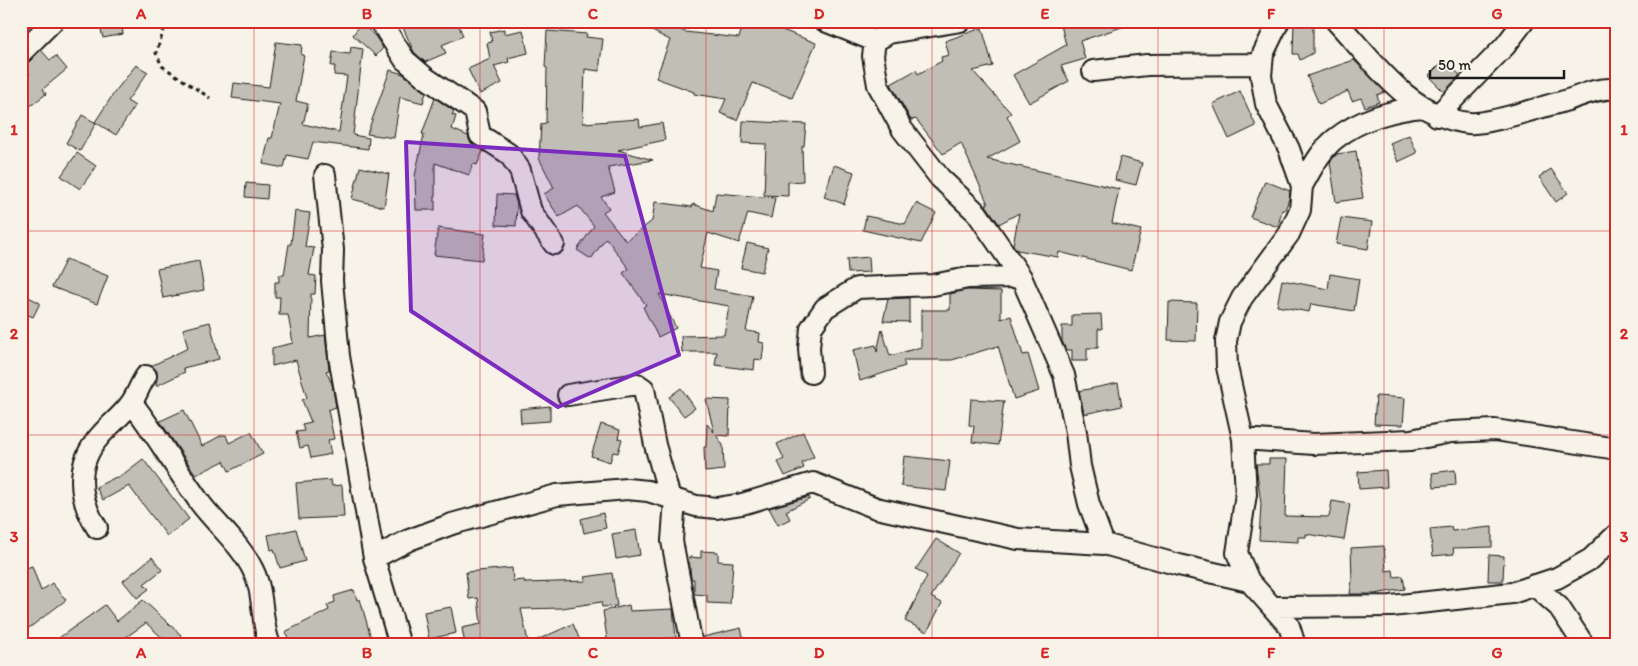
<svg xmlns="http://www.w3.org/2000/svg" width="1638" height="666" font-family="Itim,sans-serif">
<rect width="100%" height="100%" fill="#f7f3e8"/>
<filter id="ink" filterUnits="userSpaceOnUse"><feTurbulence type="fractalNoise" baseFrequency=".02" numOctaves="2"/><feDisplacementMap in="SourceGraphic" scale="10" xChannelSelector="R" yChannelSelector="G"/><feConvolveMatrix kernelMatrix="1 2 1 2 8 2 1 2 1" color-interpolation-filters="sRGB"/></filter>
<g filter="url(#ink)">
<path fill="#c0beb5" stroke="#1c1c1c" d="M99,21h22l2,13 -20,4z
M400,21h57l6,15 -21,9 4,8 -21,9 -11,-10z
M632,21h31l22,11 54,6 5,-17h30l-2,5 44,17 -24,55 -39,-15 -16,37 -17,-7 6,-14 -32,-5v-2l-38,-14 14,-38z
M1060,21h70l1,3 -51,17 5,18 -24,7 8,15 -40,22 -16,-28 53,-30z
M1294,21h19v32l-13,7 -2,-6h-5z
M361,23l14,13 8,12 -7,8 -23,-21z
M982,28l11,38 -20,5 38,42 -4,3 13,25 -33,18 132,30 -7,34 29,7 -10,40 -72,-18 -1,5 -41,-7 -4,-5 6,-32 -20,11 -13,-19 2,-1 -27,-61 -18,11 -27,-35 -5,1 -20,-36 25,-14 2,4 24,-13 -1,-4 8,-2 -4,-14z
M504,29v5l19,-4 5,23 -20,5 1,4 -15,4 8,17 -22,11 -12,-25 22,-10 -3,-16 5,-1 -2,-10z
M547,31l40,3 -1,3 17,2 -4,32 -14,-2 -2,54 56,-4 1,8 22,-4 3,17 -47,10 35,10 -45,7 7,25 -14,5 8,11 -6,4 23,29 26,-20 3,-19 37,5 1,-3 20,7 3,-18 59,5 -4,20 -23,-5 -9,30 -31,-10 -8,35 17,3 -3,18 39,7 -7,35 14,2 -1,9 5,1 -2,17 -7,-1 -1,11 -39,-5 2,-13h-35l-1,-16 43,-1 5,-29 -70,-12 17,34 -18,9 -15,-30 3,-2 -23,-32 6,-4 -23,-31 -15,21 -14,-9 17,-24 -16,-20 -19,11 -15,-23 10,-6 -15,-30 2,-34 5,-1 1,-55 -2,-1z
M276,42l26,3 -1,10h3l-8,46 12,3 -5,20 36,8 8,-56 -13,-1 1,-9h-4l2,-14 17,2 1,-7 12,2 -10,86 16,3 -1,11 -55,-7 -5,17 -21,-4 -3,13 -21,-4 6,-26h3l8,-34 -48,-6 2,-15 35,4z
M41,50l9,10 6,-4 11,13 -24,20 3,5 -25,19v-32l9,-7 -8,-9 7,-3z
M1354,60l31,32 -8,3 2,7 -14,5 -4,-9 -9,3 -4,-10 -29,13 -12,-28z
M1444,60l16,15 -16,17 -16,-16z
M136,65l12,7 -21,29 8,5 -19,29 -21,-13 19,-29z
M390,70l13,4 23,18 -3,11 -23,-6 -6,41 -27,-4z
M1240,91l16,35 -27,13 -16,-35z
M435,98l19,13 -2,4 4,1 -4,13 16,7 2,6 13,9 -6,14 -4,-1 -4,11 -34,-12v47h-19l-1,-34 9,-42h-2z
M82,115l14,8 -16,28 -14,-8z
M743,121l63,3 -2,22h-2l1,35 -15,1v14l-24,-1 2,-51 -24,-1z
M1409,135l8,18 -19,9 -8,-19z
M1356,151l7,47 -27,4 -6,-40 7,-8z
M77,153l19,13 -16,23 -19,-13z
M1120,157l22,6 -6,22 -21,-5z
M834,165l20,7 -10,32 -20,-7z
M360,167l29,7 -5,33 -32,-8z
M1551,169l17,24 -12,9 -17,-25z
M1265,181l25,10 -1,8 -4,11h-3l-4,17 -28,-10z
M246,183l22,2 -1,14 -22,-2z
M497,194l17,1 3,10 -1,21 -20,-1z
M916,203l20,10 -15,30 -58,-13 3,-14 39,8z
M295,211l15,2 -5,34 9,1 -5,27 7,1 -1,18h-4l-1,44 15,-3 4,35 -3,1 6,13 4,23 -8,3 6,29 -6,1 3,14 -20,4 -3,-12 -8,2 -4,-16 8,-1 -2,-7 9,-2 -9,-22 5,-2 -11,-38 -24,6v-18l21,-5 -5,-28h-9l1,-18h-5v-15h4v-7h5l5,-31h2z
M1341,218l31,4 -4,27 -32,-5z
M438,228l47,6 -3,26 -48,-5z
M747,243l21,5 -6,24 -21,-4z
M869,257l1,15 -22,1 -1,-14z
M66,259l42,17 -11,28 -45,-17z
M199,261l5,29 -41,8 -6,-29z
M1330,274l29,5 -5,32 -43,-7 -2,8 -32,-6 5,-26 46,9z
M966,290l35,1v28l10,-3 12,39 5,-1 11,37 -25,8 -16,-53 -46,14h-49l2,6 -45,15 -7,-31 23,-5 1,7 5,-23 8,27 31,-9v-37h29v-16z
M21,293l19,10 -7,14 -12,-5z
M909,298v24l-26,-1 5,-22z
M1169,302l28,1 -1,38 -28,-1z
M1101,314l1,15h-4v19h-11v13h-15v-11h-6l-4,-9v-15h10v-11z
M210,322l9,37 -36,9 2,4 -29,14 1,-15 -6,-5 37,-18 -5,-19z
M1118,383l4,23 -38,8 -5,-23z
M681,388l14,20 -11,8 -15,-19z
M1376,396l29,2 -2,27 -29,-1z
M706,399l24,1 -1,36 -13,-1 7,10 1,25 -19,2 -1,-25h2l1,-23 7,8z
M971,399l33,2 -6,44 -26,-3 2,-16 -5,-1z
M550,406v15l-29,2 -1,-14z
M184,410l18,36 20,-11h4l3,8 22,-11 12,22 -34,17 -5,-10 -28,14 -36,-54z
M601,424l19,6 -2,8 4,1 -4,14 -5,-1 -3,10 -19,-6z
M803,432l11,25 -12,6 2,5 -19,8 -7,-14 6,-3 -7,-15z
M904,456l46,5 -4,30 -45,-5z
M143,459l46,60 -22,17 -38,-50 -26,14 -7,-13 20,-10 1,2z
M1269,459h18l-2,57 44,1 3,-16 18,3 -6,36 -38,-6v3h-8v5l-39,-2 2,-36 -5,-40h13z
M1386,470l1,17 -28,2 -1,-17z
M1455,470l1,15 -22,2 -2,-14z
M331,480l1,6 10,-1 2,32 -45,2 -3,-36z
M809,497l1,2 -24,12 4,8 -12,6 -9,-17z
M603,513l3,15 -22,5 -3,-14z
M1451,527l1,4 40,-4v20l-39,1 1,6 -21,2 -3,-27z
M296,529l9,32 -25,7 -6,-19 -3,1 -3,-15z
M636,530l4,25 -24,4 -4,-25z
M936,539l23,14 -28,44 11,6 -15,29 -22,-11 22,-45 -11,-7z
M1384,546l2,25 7,-1 1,7 9,-1 2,13 -31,5h-24l2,-14 -1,-32z
M701,551l17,1v9l15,1 -3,42 -23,-1v-8l-13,-1v-15h-3l-2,-22 12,1z
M1489,555l15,1 -1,25h-15z
M152,557l10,13 -18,14 5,5 -12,9 -14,-17z
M32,566l9,25 11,-8 14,17 -45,34v-64z
M512,568l1,13 11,-1 1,3 61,-2 -1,-4 27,-4 5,33 -15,1 -1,-5 -39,6 -41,1 7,32 -15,4h-48l-3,-17 19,-4 -3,-26 -9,1 -3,-27z
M354,590l3,10 3,-1 13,46h-81l-7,-13 44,-22 -2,-5 8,-3 -1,-6z
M143,600l38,35 -8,10h-3l-24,-22 -31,22h-66l56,-40 12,16z
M629,605l1,6 43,-2 3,29 -54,3v4h-14l-5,-34z
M451,607l5,26 -27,6 -5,-27z
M573,624l9,21h-56z
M741,628l4,17h-41l-1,-8z"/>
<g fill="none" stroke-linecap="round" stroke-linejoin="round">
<defs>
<path id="minor" d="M380,21l25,39 21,18 49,33 5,24 29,19 11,16 11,41 23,33
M825,21l50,20
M961,21l-72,12 -14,8 -2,15 5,29 24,44 38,49 37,35 44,64 43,98 12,57 4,34 9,38 15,40
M1279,21l-16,33 -2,22 5,28 23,45 13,37 -2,24 -11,24 -47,64 -12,24 -4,19 1,26 16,72 3,55 -9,59 12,28 40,45 6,19
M1336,21c37,40 74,96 133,102 19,2 71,-16 92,-21 16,-4 40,-17 56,-12
M21,53l32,-32
M1093,71l54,-6 115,-1
M1437,116l68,-70 19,-25
M325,175l8,75 -1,31 7,75 35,202 26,87
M1302,186c9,-16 18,-35 33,-47 25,-20 59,-30 90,-32
M811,373l-2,-25 2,-20 14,-20 32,-20 76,-3 35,-7 53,-1
M568,395l69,-11 7,5 11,56 15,53
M132,403c25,32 45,68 69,101 17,22 40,41 52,66 12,24 7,51 17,75
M1243,439l71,5 97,-4 40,-8 44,-2 122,19
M675,499l-3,42 20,104
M97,528c-19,-30 -22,-64 3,-92 9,-11 23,-21 31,-33 6,-8 9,-19 15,-27
M374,558l35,-18 43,-16 105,-29 70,-6 21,2 48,15 21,2 25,-4 71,-21 63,25 142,31 86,5 75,21 70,16
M1534,585l25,22 25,38
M1274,607l117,-1 121,-13 45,-15 34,-19 26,-25"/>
</defs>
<use href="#minor" stroke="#1c1c1c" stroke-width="24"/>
<path stroke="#1c1c1c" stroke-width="3" stroke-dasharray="4 4" stroke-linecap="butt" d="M167,21l-11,32 6,13 48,32"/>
<use href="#minor" stroke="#f7f3e8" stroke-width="20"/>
</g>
</g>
<path fill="#7b2cbf" fill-opacity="0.2" stroke="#7b2cbf" stroke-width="4" stroke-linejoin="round" d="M406,142l219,14 54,199 -121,52 -147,-96z"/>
<path fill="none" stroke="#d62828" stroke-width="1" stroke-opacity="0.55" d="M254,21v624M480,21v624M706,21v624M932,21v624M1158,21v624M1384,21v624M21,231h1596M21,435h1596"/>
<rect width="1638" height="666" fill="none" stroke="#f7f3e8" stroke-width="55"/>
<path d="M1430 70v8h134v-8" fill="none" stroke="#1c1c1c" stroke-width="2.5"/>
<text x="1438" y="70" font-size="15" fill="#1c1c1c" stroke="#f7f3e8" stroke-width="4" paint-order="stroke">50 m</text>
<rect x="28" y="28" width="1582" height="610" fill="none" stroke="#d62828" stroke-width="2"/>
<g font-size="16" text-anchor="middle" font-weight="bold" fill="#d62828">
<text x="141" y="19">A</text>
<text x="367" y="19">B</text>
<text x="593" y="19">C</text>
<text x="819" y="19">D</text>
<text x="1045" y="19">E</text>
<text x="1271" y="19">F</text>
<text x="1497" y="19">G</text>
<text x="14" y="135">1</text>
<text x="1624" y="135">1</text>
<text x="14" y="339">2</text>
<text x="1624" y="339">2</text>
<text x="14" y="542">3</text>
<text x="1624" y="542">3</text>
<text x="141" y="658">A</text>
<text x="367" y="658">B</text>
<text x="593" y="658">C</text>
<text x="819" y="658">D</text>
<text x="1045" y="658">E</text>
<text x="1271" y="658">F</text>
<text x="1497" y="658">G</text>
</g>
</svg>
